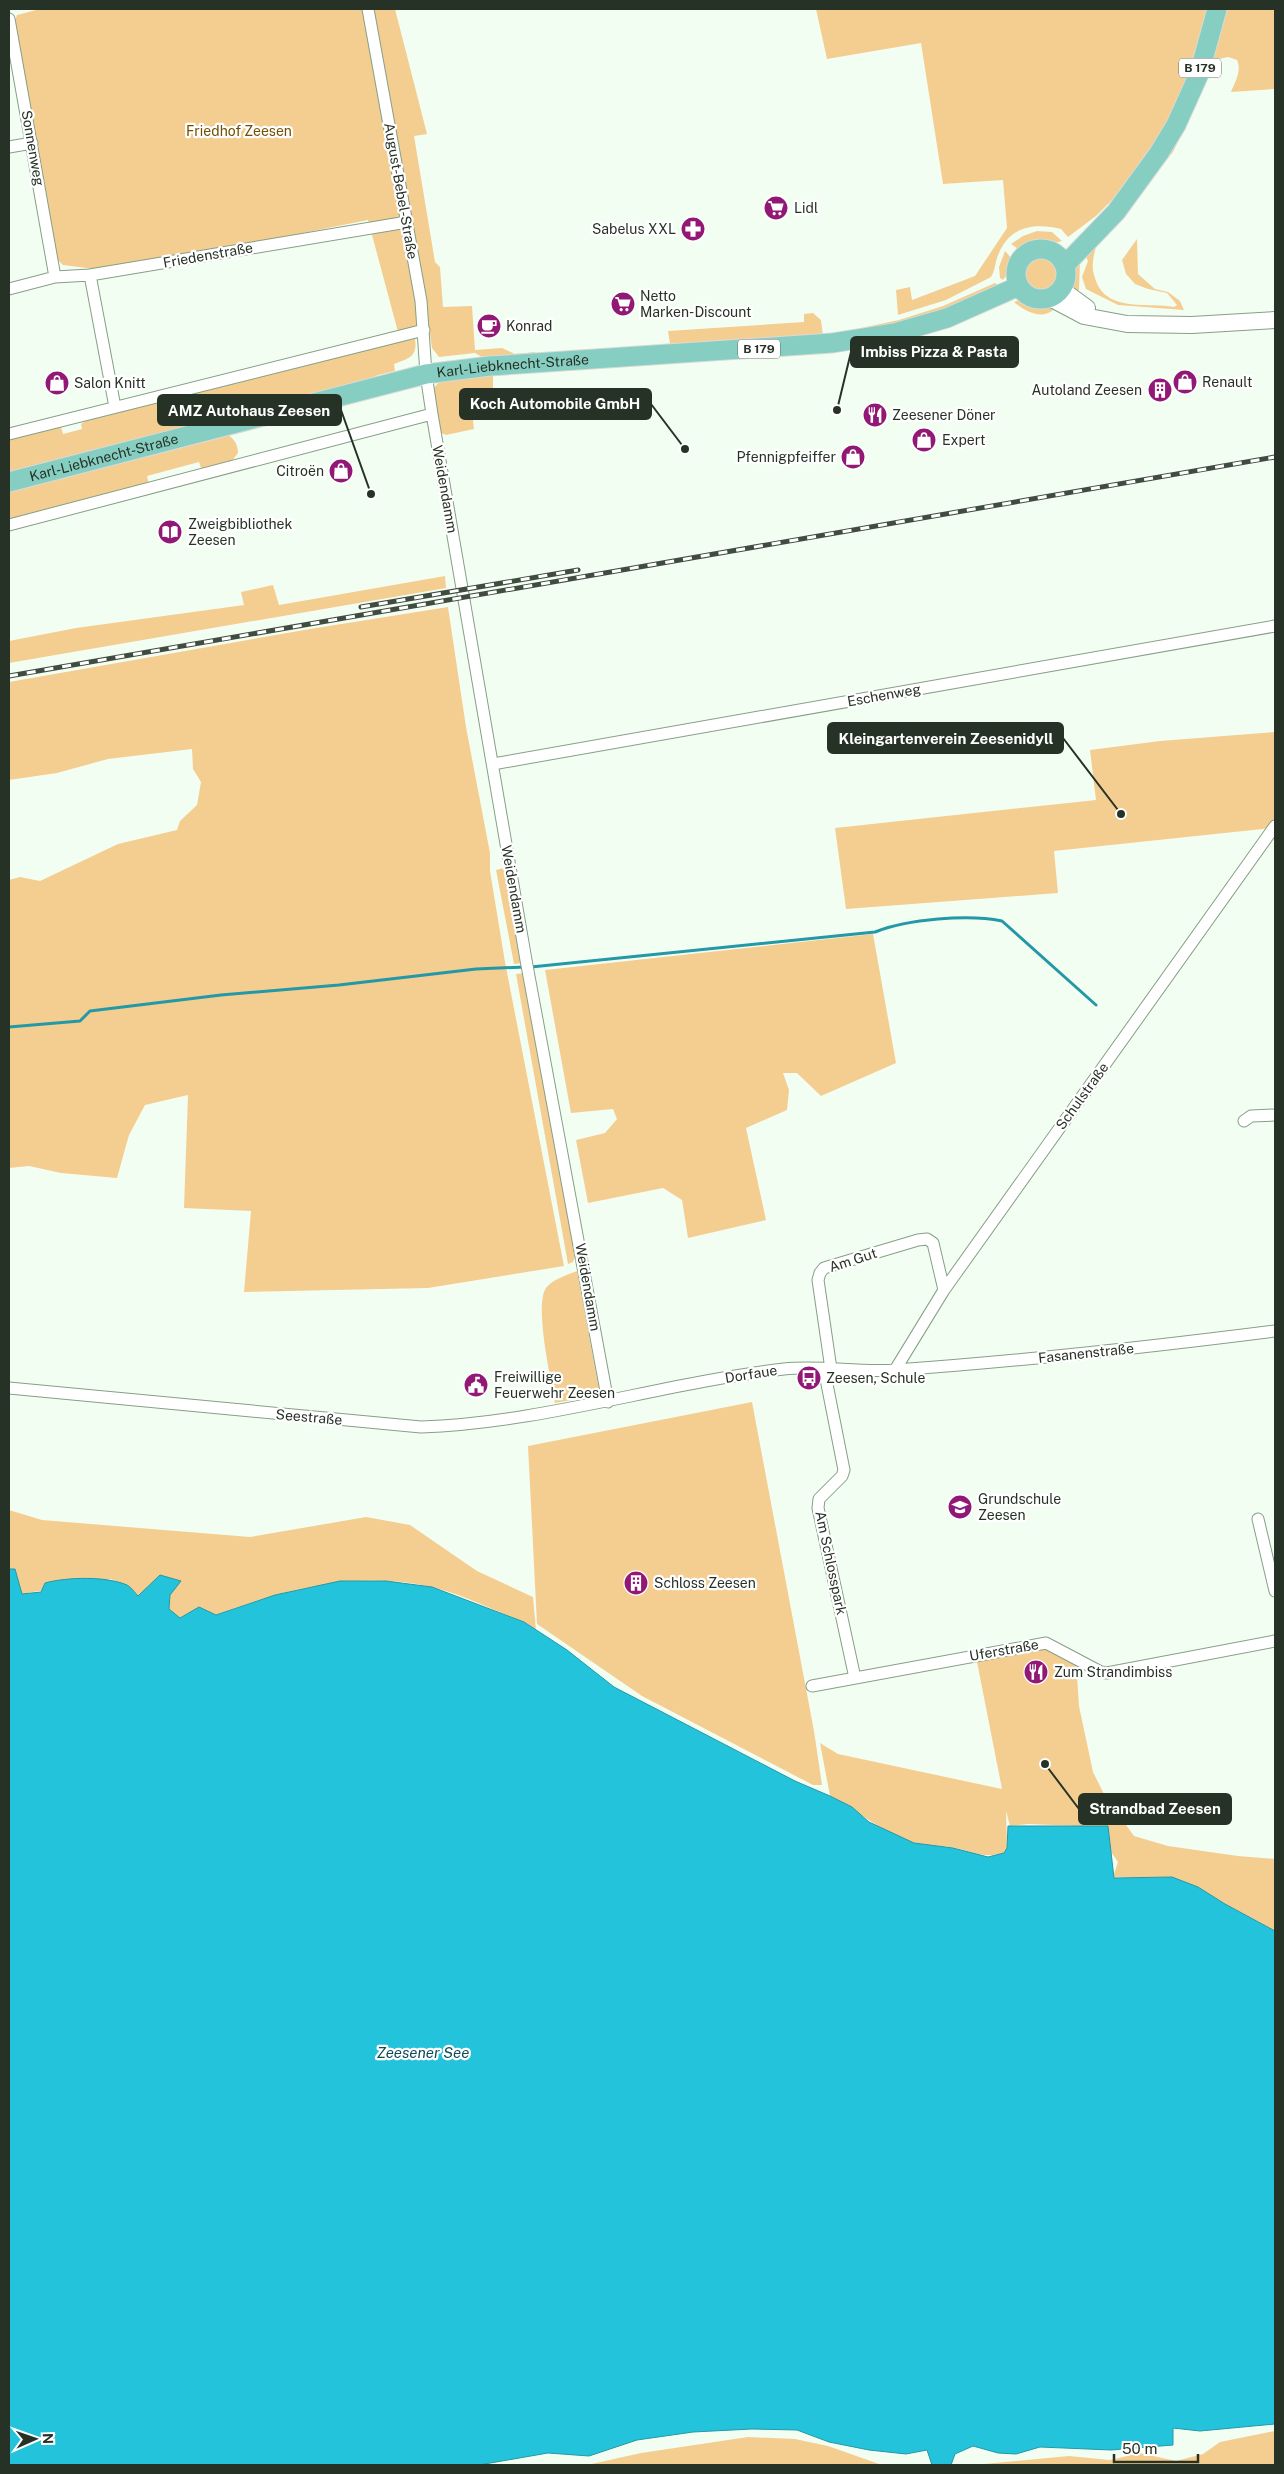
<svg xmlns="http://www.w3.org/2000/svg" width="1284" height="2474" font-family="'Public Sans',sans-serif">
<rect width="100%" height="100%" fill="#f3fef3"/>
<path fill="#f4ce91" d="M40,9h355l32,125 -13,2 21,126 5,5 3,40 29,-1 3,44 27,-2 13,6 20,-2 1,7 -31,1 -23,-3 -7,-4 -36,4 -7,-9 -12,-83 -10,2 10,59 -22,6 -30,-112 -216,43 -58,6 -31,-4 -5,-5 -45,-234 4,-11z
M816,9h392l-17,62 -28,60 -38,56 -29,29 -28,21 -7,-8c-28,-7 -54,-2 -64,29 -2,6 -2,13 -6,19l-45,23 -48,15 -2,-25 14,-3 2,13 63,-24 32,-48 -4,-48 -60,4 -22,-141 -94,16z
M1222,9h53v80l-44,3c4,-10 11,-21 6,-32l-9,-3 -9,2 -7,4 -18,45 -21,44 -77,95c-3,11 -5,21 -1,31 10,35 52,24 79,29l3,-2 -10,-12 -19,-4 -13,-5 -9,-10 -4,-14 15,-21 1,35 17,15 13,3 12,9 4,9 -66,-5 -32,-16 -4,-12 6,-16 -4,-8 51,-56z
M1037,231l15,1 10,9c-17,5 -26,-3 -42,9l-9,-6 12,-8z
M1005,251l8,9 -4,12 -6,8 -3,-2 -1,-11z
M1025 273a17 17 0 1 1 34 0a17 17 0 1 1-34 0Z
M1080,260l-1,30 -3,2c-6,-12 -5,-22 4,-32z
M995,283l3,2c-47,33 -104,41 -160,48l61,-13 44,-14z
M1019,300l14,5h17l3,5c-11,10 -29,1 -39,-8z
M813,313l8,7 2,16 -152,14 -3,-19 136,-9v-8z
M409,338h6c3,20 -7,20 -21,26l1,7 -17,4 -23,10 -346,91v-36l52,-13 2,7 19,-5 -1,-5 6,-4z
M493,373v15l-20,33 1,8 -28,6 -5,-2c-3,-12 -7,-26 -8,-38 -2,-22 44,-20 60,-22z
M222,432c10,4 16,10 16,21l-6,8 -31,7 -2,-6 -52,14 2,8 -140,38v-34z
M445,576l1,12 -437,75v-22l67,-13 168,-23 -3,-13 32,-7 6,20z
M448,607l18,120 24,126v18l15,91 59,304 -136,22 -184,4 7,-81 -67,-3 4,-113 -43,10 -16,30 -12,43 -56,-5 -32,-7 -20,2v-288l11,-3 20,4 78,-37 59,-14 3,-9 17,-16 4,-23 -8,-13 -1,-20 -84,10 -51,14 -48,7v-98l301,-53z
M1275,732v91l-3,5 -218,23 4,42 -212,16 -11,-81 261,-28 -6,-50 70,-9z
M504,868l19,95 -9,1 -18,-94z
M873,934l23,129 -75,33 -24,-23h-14l6,17 -2,20 -41,18 20,92 -78,18 -6,-38 -19,-12 -75,15 -12,-63 29,-7 12,-14 -4,-10 -42,4 -26,-143z
M525,973l51,280 -3,9 -5,2 -52,-290z
M577,1271l23,124 -45,8c-4,-23 -21,-98 -9,-115 7,-9 21,-13 31,-17z
M752,1402l62,329 8,54h-9l-171,-89 -105,-72 -9,-178z
M9,1510l33,10 208,17 116,-20 44,8 67,46 56,26 3,33 -12,-8c-29,-11 -62,-28 -93,-35 -72,-17 -147,2 -215,28l-17,-8 -19,11 -11,-9 1,-14 -32,1 -10,-10 -17,-7 -90,15 -6,-25h-6z
M1045,1644l31,15 3,47 14,66 12,24 29,40 34,10 70,10 37,3v72l-50,-27 -27,-17 -26,-10h-59l5,-15 -7,-10 -4,-25 -79,-3 -18,2 -4,-15 1,37 -3,5c-20,5 -29,0 -48,-5 -14,-3 -29,-1 -42,-5 -32,-10 -56,-33 -84,-47l-10,-53 18,11 164,35 -26,-132z
M1275,2431v34h-302l96,-9 41,4 30,-7 36,8 27,-7 17,-12z
M748,2437l47,2 33,7 54,19h-295l54,-12z"/>
<path fill="#23c3dc" stroke="#2498a6" d="M9,1569h6l7,25 19,-2 4,-9c22,-6 61,-7 82,2 4,2 8,8 11,11l22,-21 21,6 -11,14 -1,14 11,9 19,-11 17,8 59,-20 65,-14h46l46,6 92,35 43,28 47,37 181,94 35,15 22,11 17,15 45,21 39,5 35,9 16,-4 3,-5 1,-22h100l6,52 58,-1 26,10 27,17 50,27v493l-75,7 -27,-3v17l-62,5 -71,-3 -24,7 -18,-1 -25,-7 -18,8 -4,11h-19l-5,-15 -21,4 -37,-4 -40,-8 -32,-12 -45,-1 -59,3 -56,8 -48,16 -41,-3 -69,12h-470z"/>
<g fill="none" stroke-linecap="round" stroke-linejoin="round">
<path stroke="#2498a6" stroke-width="3" d="M531,967l344,-35c33,-13 93,-18 127,-11l94,84
M9,1027l71,-6 10,-10 131,-16 118,-10 137,-16 49,-2"/>
<defs>
<path id="street" d="M368,9l53,292 5,73 6,40 94,546 82,442
M9,19l46,258
M9,147l23,-4
M90,275l25,132
M9,289l46,-12 35,-2 317,-53
M9,434l415,-104
M9,525l423,-111
M493,764l782,-138
M1244,1121l7,-5 24,-1
M824,1369l20,101 -2,6 -23,23 -1,9 37,170
M831,1369l-13,-89 2,-7 4,-5 94,-28 9,-1 6,4 11,47
M895,1370l49,-80 331,-464
M9,1388l412,39c121,-4 242,-44 363,-58 37,-4 75,4 112,1 127,-9 253,-23 379,-39
M1258,1519l17,72
M812,1686l234,-43 55,29 6,1 168,-32"/>
<path id="secondary" d="M1061,289l26,19
M1050,298l34,18 43,8 65,1 83,-5"/>
<g id="primary">
<circle cx="1041" cy="274" r="25"/>
<path d="M1065,265l51,-53 43,-59 17,-28 23,-51 18,-65"/>
<path id="s1" d="M9,482l417,-108 64,-8 342,-23 63,-10 52,-15 72,-32"/>
</g>
</defs>
<use href="#street" stroke="#869f86" stroke-width="13"/>
<use href="#secondary" stroke="#869f86" stroke-width="18"/>
<use href="#primary" stroke="#d8dad8" stroke-width="21"/>
<use href="#street" stroke="#fff" stroke-width="11"/>
<use href="#secondary" stroke="#fff" stroke-width="16"/>
<use href="#primary" stroke="#86cec1" stroke-width="19"/>
<defs>
<path id="rail" d="M361,607l217,-37
M9,676l1266,-219"/>
</defs>
<use href="#rail" stroke="#414c41" stroke-width="5"/>
<use href="#rail" stroke="#fff" stroke-width="3" stroke-dasharray="9" stroke-linecap="butt"/>
</g>
<defs>
<symbol id="supermarket-disc" viewBox="-11 -11 22 22"><circle r="9.5" fill="#921875" stroke="#fff"/><path d="M-6-5.5h2.5l.6 2H6L4.5 2H-2.5L-4.4-4H-6ZM-1.5 3.2a1.3 1.3 0 1 0 .1 0ZM3 3.2a1.3 1.3 0 1 0 .1 0Z" fill="#fff"/></symbol>
<symbol id="pharmacy-disc" viewBox="-11 -11 22 22"><circle r="9.5" fill="#921875" stroke="#fff"/><path d="M-2-6h4v4h4v4h-4v4h-4v-4h-4v-4h4Z" fill="#fff"/></symbol>
<symbol id="cafe-disc" viewBox="-11 -11 22 22"><circle r="9.5" fill="#921875" stroke="#fff"/><path d="M-5.5-4.5H6V0H3Q3 3.5 0 3.5H-2.5Q-5.5 3.5-5.5 0ZM3-3.2v2h1.7v-2ZM-6 4.5H4V6H-6Z" fill="#fff"/></symbol>
<symbol id="shop-disc" viewBox="-11 -11 22 22"><circle r="9.5" fill="#921875" stroke="#fff"/><path d="M-5-2.5h2.3a2.7 3.5 0 0 1 5.4 0H5L5.5 6h-11ZM-1.5-2.5h3a1.5 2.3 0 0 0-3 0Z" fill="#fff"/></symbol>
<symbol id="building-disc" viewBox="-11 -11 22 22"><circle r="9.5" fill="#921875" stroke="#fff"/><path d="M-4-6H4V6H1V3H-1V6H-4ZM-2.5-4.3h1.7v1.8h-1.7ZM.8-4.3h1.7v1.8H.8ZM-2.5-1h1.7V.8h-1.7ZM.8-1h1.7V.8H.8Z" fill="#fff"/></symbol>
<symbol id="restaurant-disc" viewBox="-11 -11 22 22"><circle r="9.5" fill="#921875" stroke="#fff"/><path d="M-5-6h1v4h1v-4h1v4h1v-4h1v5L-1.5 .5V6h-2V.5L-5-1ZM5-6V6H3V1.5H1.5Q1.5-4 5-6Z" fill="#fff"/></symbol>
<symbol id="library-disc" viewBox="-11 -11 22 22"><circle r="9.5" fill="#921875" stroke="#fff"/><path d="M-6-4Q-3-5.5-.7-3.5V5Q-3 3-6 4ZM6-4Q3-5.5 .7-3.5V5Q3 3 6 4Z" fill="#fff"/></symbol>
<symbol id="bus-disc" viewBox="-11 -11 22 22"><circle r="9.5" fill="#921875" stroke="#fff"/><path d="M-5-6H5V4H4V6H2V4H-2V6H-4V4H-5ZM-3.5-4V0h7V-4ZM-3.5 1.2v1.5H-2V1.2ZM2 1.2v1.5H3.5V1.2Z" fill="#fff"/></symbol>
<symbol id="civic-disc" viewBox="-11 -11 22 22"><circle r="9.5" fill="#921875" stroke="#fff"/><path d="M-.6-6.5H3V-4.5H.6V-3L4-1V1h2V6H-6V1h2V-1L-.6-3ZM-1.2 2.5V6h2.4V2.5Z" fill="#fff"/></symbol>
<symbol id="school-disc" viewBox="-11 -11 22 22"><circle r="9.5" fill="#921875" stroke="#fff"/><path d="M0-5L7-2L0 1L-7-2ZM-4 1L0 2.5L4 1V4Q0 6-4 4Z" fill="#fff"/></symbol>
</defs>
<g fill-rule="evenodd">
<use href="#supermarket-disc" x="762" y="194" width="28" height="28"/>
<use href="#pharmacy-disc" x="679" y="215" width="28" height="28"/>
<use href="#supermarket-disc" x="609" y="290" width="28" height="28"/>
<use href="#cafe-disc" x="475" y="312" width="28" height="28"/>
<use href="#shop-disc" x="1171" y="368" width="28" height="28"/>
<use href="#shop-disc" x="43" y="369" width="28" height="28"/>
<use href="#building-disc" x="1146" y="376" width="28" height="28"/>
<use href="#restaurant-disc" x="861" y="401" width="28" height="28"/>
<use href="#shop-disc" x="910" y="426" width="28" height="28"/>
<use href="#shop-disc" x="839" y="443" width="28" height="28"/>
<use href="#shop-disc" x="327" y="457" width="28" height="28"/>
<use href="#library-disc" x="156" y="518" width="28" height="28"/>
<use href="#bus-disc" x="795" y="1364" width="28" height="28"/>
<use href="#civic-disc" x="462" y="1371" width="28" height="28"/>
<use href="#school-disc" x="946" y="1493" width="28" height="28"/>
<use href="#building-disc" x="622" y="1569" width="28" height="28"/>
<use href="#restaurant-disc" x="1022" y="1658" width="28" height="28"/>
</g>
<g text-anchor="middle" stroke-width="4.5" stroke-linejoin="round" paint-order="stroke">
<g fill="#fff" stroke="#687068" stroke-width="1">
<rect x="1179" y="58.5" width="42" height="19" rx="4"/>
<rect x="738" y="339.5" width="42" height="19" rx="4"/>
</g>
<g font-size="12" font-weight="bold" fill="#273227">
<text x="1200" y="72">B 179</text>
<text x="759" y="353">B 179</text>
</g>
<g font-size="14" fill="#724f03" stroke="#fff">
<text x="239" y="136">Friedhof Zeesen</text>
</g>
<g font-size="14" fill="#273227" stroke="#fff">
<text transform="translate(33 148) rotate(80)" y="5">Sonnenweg</text>
<text transform="translate(401 191) rotate(80)" y="5">August-Bebel-Straße</text>
<text transform="translate(208 255) rotate(-10)" y="5">Friedenstraße</text>
<text dy="5" stroke="none"><textPath href="#s1" startOffset="518">Karl-Liebknecht-Straße</textPath></text>
<text dy="5" stroke="none"><textPath href="#s1" startOffset="98">Karl-Liebknecht-Straße</textPath></text>
<text transform="translate(445 489) rotate(80)" y="5">Weidendamm</text>
<text transform="translate(884 695) rotate(-10)" y="5">Eschenweg</text>
<text transform="translate(514 889) rotate(80)" y="5">Weidendamm</text>
<text transform="translate(1082 1096) rotate(-54)" y="5">Schulstraße</text>
<text transform="translate(853 1260) rotate(-18)" y="5">Am Gut</text>
<text transform="translate(588 1287) rotate(80)" y="5">Weidendamm</text>
<text transform="translate(1086 1353) rotate(-6)" y="5">Fasanenstraße</text>
<text transform="translate(751 1374) rotate(-9)" y="5">Dorfaue</text>
<text transform="translate(309 1417) rotate(5)" y="5">Seestraße</text>
<text transform="translate(831 1563) rotate(78)" y="5">Am Schlosspark</text>
<text transform="translate(1004 1650) rotate(-10)" y="5">Uferstraße</text>
</g>
<g font-size="14" fill="#273227" stroke="#fff" text-anchor="start">
<text x="794" y="213">Lidl</text>
<text x="676" y="234" text-anchor="end">Sabelus XXL</text>
<text x="640" y="301">Netto<tspan x="640" dy="16">Marken-Discount</tspan></text>
<text x="506" y="331">Konrad</text>
<text x="1202" y="387">Renault</text>
<text x="74" y="388">Salon Knitt</text>
<text x="1142" y="395" text-anchor="end">Autoland Zeesen</text>
<text x="892" y="420">Zeesener Döner</text>
<text x="942" y="445">Expert</text>
<text x="836" y="462" text-anchor="end">Pfennigpfeiffer</text>
<text x="324" y="476" text-anchor="end">Citroën</text>
<text x="188" y="529">Zweigbibliothek<tspan x="188" dy="16">Zeesen</tspan></text>
<text x="494" y="1382">Freiwillige<tspan x="494" dy="16">Feuerwehr Zeesen</tspan></text>
<text x="826" y="1383">Zeesen, Schule</text>
<text x="978" y="1504">Grundschule<tspan x="978" dy="16">Zeesen</tspan></text>
<text x="654" y="1588">Schloss Zeesen</text>
<text x="1054" y="1677">Zum Strandimbiss</text>
</g>
<g font-size="15" font-style="italic" fill="#0c4c56" stroke="#fff">
<text x="423" y="2058">Zeesener See</text>
</g>
</g>
<path fill="none" stroke="#273227" stroke-width="2" d="M837 410L851 352M685 449L651 404M371 494L341 410M1121 814L1063 738M1045 1764L1079 1809"/>
<g fill="#273227" stroke="#fff" stroke-width="2">
<circle cx="837" cy="410" r="5"/>
<circle cx="685" cy="449" r="5"/>
<circle cx="371" cy="494" r="5"/>
<circle cx="1121" cy="814" r="5"/>
<circle cx="1045" cy="1764" r="5"/>
</g>
<g fill="#273227" stroke="#273227" stroke-width="2">
<rect x="851" y="337" width="167" height="30" rx="5"/>
<rect x="460" y="389" width="191" height="30" rx="5"/>
<rect x="158" y="395" width="183" height="30" rx="5"/>
<rect x="828" y="723" width="235" height="30" rx="5"/>
<rect x="1079" y="1794" width="152" height="30" rx="5"/>
</g>
<g font-size="15" text-anchor="middle" font-weight="bold" fill="#fff">
<text x="934" y="357">Imbiss Pizza &amp; Pasta</text>
<text x="555" y="409">Koch Automobile GmbH</text>
<text x="249" y="416">AMZ Autohaus Zeesen</text>
<text x="946" y="744">Kleingartenverein Zeesenidyll</text>
<text x="1155" y="1814">Strandbad Zeesen</text>
</g>
<rect width="1284" height="2474" fill="none" stroke="#273227" stroke-width="20"/>
<g transform="translate(35 2439) rotate(88)" stroke="#ffffff" stroke-width="4" paint-order="stroke">
<path d="M0-4L9 19L0 12L-9 19Z" fill="#273227"/>
<text y="-8" font-size="14" font-weight="bold" text-anchor="middle" fill="#273227">N</text>
</g>
<path d="M1114 2454v8h84v-8" fill="none" stroke="#273227" stroke-width="2.5"/>
<text x="1122" y="2454" font-size="15" fill="#273227" stroke="#ffffff" stroke-width="4" paint-order="stroke">50 m</text>
</svg>
